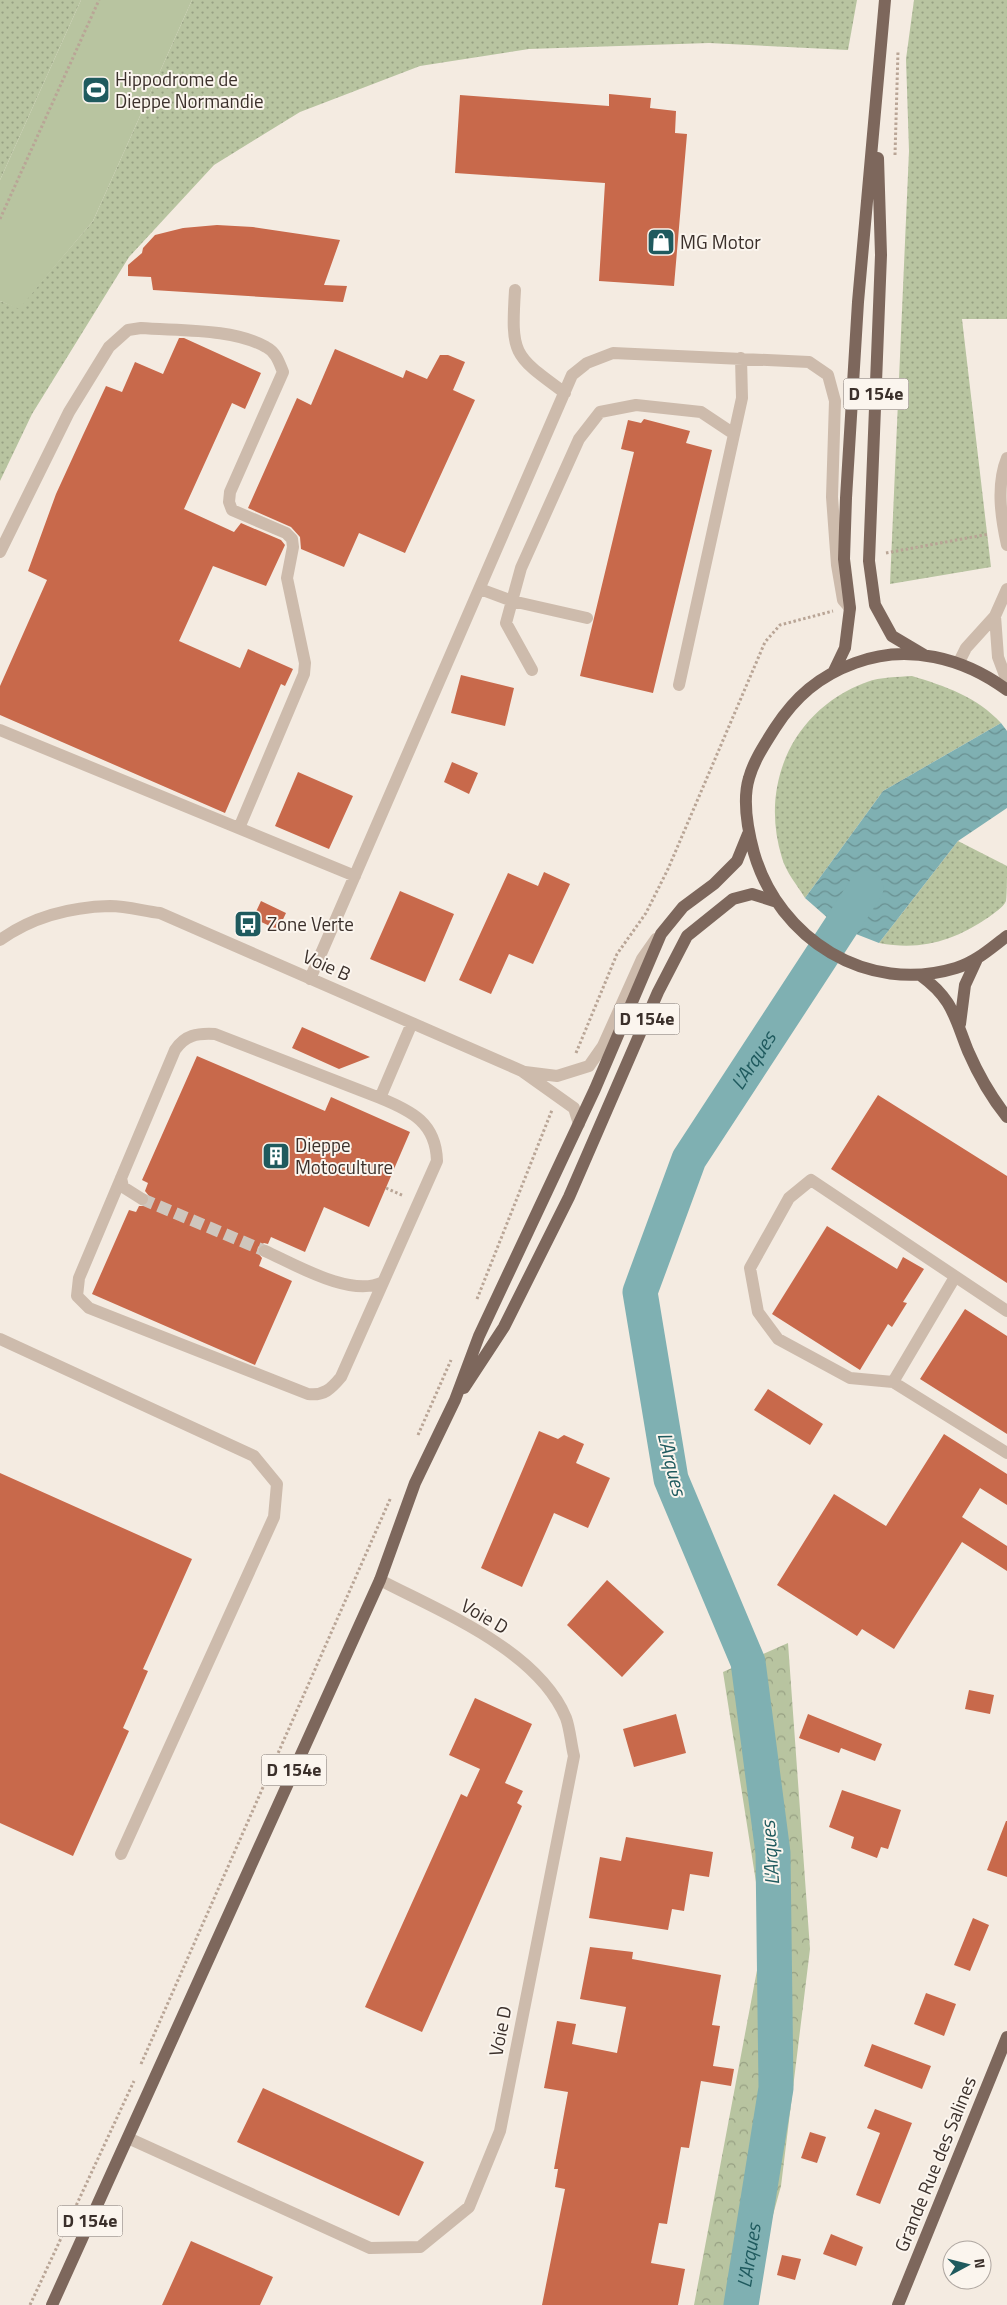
<svg xmlns="http://www.w3.org/2000/svg" width="1007" height="2305" font-family="'Titillium Web',sans-serif">
<defs>
<pattern id="grass-dots" width="8" height="8" patternUnits="userSpaceOnUse" patternTransform="scale(1.25)"><rect width="8" height="8" fill="#b8c4a0"/><path d="M2 2h.1M6 6h.1" fill="none" stroke="#97a083" stroke-width="1.8" stroke-linecap="round"/></pattern>
<pattern id="forest-crowns" width="20" height="18" patternUnits="userSpaceOnUse" patternTransform="scale(1.25)"><rect width="20" height="18" fill="#b8c4a0"/><path d="M2 6a3 3 0 1 1 6 0M12 15a3 3 0 1 1 6 0" fill="none" stroke="#97a083"/></pattern>
<pattern id="water-waves" width="16" height="10" patternUnits="userSpaceOnUse" patternTransform="scale(1.25)"><rect width="16" height="10" fill="#7fb0b2"/><path d="M0 5q4-4 8 0t8 0" fill="none" stroke="#699091"/></pattern>
</defs>
<rect width="100%" height="100%" fill="#f4ebe1"/>
<path fill="url(#grass-dots)" d="M0,0h81l-81,180z
M192,0h665l-9,50 -139,-7 -180,6 -109,17 -120,46 -86,53 -85,92 -97,157 -32,67v-180l19,7 74,-87z
M914,0h93v319h-45l29,248 -101,17 19,-433 -3,-92z
M912,676c33,10 65,21 89,47l-118,68 -78,107c-8,-13 -19,-26 -23,-40 -23,-74 11,-149 85,-176 13,-5 31,-5 45,-6z
M958,841l49,25c0,10 0,27 -1,35 -3,7 -11,11 -17,16 -35,24 -68,34 -110,26z"/>
<path fill="url(#forest-crowns)" d="M788,1643l22,306 -29,237 -33,119h-54l70,-372 -41,-261z"/>
<path fill="#b8c4a0" d="M81,0h111l-99,221 -74,88 -19,-8v-121z"/>
<path fill="url(#water-waves)" d="M1001,723l6,8v77l-49,33 -79,102 -41,-16 -33,-29 78,-107z"/>
<g fill="none" stroke-linecap="round" stroke-linejoin="round">
<path stroke="#7fb0b2" stroke-width="35" id="s1" d="M741,2305l35,-217 -3,-235 -25,-191 -77,-183 -31,-187 49,-133 177,-271"/>
</g>
<path fill="#c8694b" d="M609,94l42,4 -1,10 26,3 -1,22 12,1 -13,152 -75,-5 6,-98 -150,-10 5,-78 149,11z
M217,225l36,2 87,13 -16,45 23,1 -4,16 -190,-12 -2,-13 -23,-1v-11l14,-12 1,-5 12,-13 28,-7z
M179,338h5l77,35 -16,36 -13,-6 -48,106 50,23 7,-9 40,17 4,5 -19,41 -53,-20 -34,75 61,27 8,-19 45,20 -8,17 -4,-2 -56,129 -225,-98v-29l47,-106 -19,-9 28,-77 27,-59 23,-49 16,6 13,-30 28,12z
M335,349l68,29 3,-8 21,9 13,-24h8l17,7 -12,28 22,10 -70,153 -46,-20 -15,34 -43,-18 -1,-12 -9,-10 -43,-19 49,-110 14,7z
M644,419l46,12 -4,12 26,7 -59,243 -73,-17 54,-224 -13,-3 7,-29 13,3z
M461,675l53,13 -9,38 -54,-13z
M452,762l26,11 -9,21 -25,-12z
M298,772l55,24 -24,53 -54,-23z
M544,872l26,12 -37,80 -24,-10 -18,40 -32,-14 49,-107 30,13z
M400,891l54,23 -29,68 -55,-23z
M261,901l25,12 -8,17 -25,-12z
M302,1027l68,30 -31,12 -47,-21z
M197,1056l128,55 6,-14 79,35 -41,95 -45,-20 -19,45 -34,-15 -3,7 -4,-1 -6,4 -1,5 5,6 -3,8 33,15 -37,84 -163,-71 37,-84 7,2 3,-6h6l4,-3v-7l-4,-5 3,-8 -6,-3z
M878,1095l129,81v107l-176,-114z
M827,1226l70,43 6,-12 21,12 -21,33 4,1 -15,24 -4,-3 -28,46 -88,-56z
M965,1309l42,27v98l-87,-55z
M768,1389l55,35 -13,21 -56,-35z
M539,1431l19,8 6,-4 20,9 -8,19 34,15 -22,50 -34,-15 -32,74 -41,-19z
M944,1434l63,40v31l-27,-17 -18,29 45,29v25l-45,-29 -68,107 -32,-20 -5,7 -80,-51 57,-91 52,32z
M0,1473l192,86 -49,110 5,2 -25,57 6,3 -56,125 -73,-33z
M607,1580l57,52 -42,45 -55,-52z
M969,1690l25,5 -4,19 -25,-5z
M475,1698l57,26 -27,59 18,8 -6,12 5,3 -100,226 -57,-25 96,-213 6,3 13,-28 -31,-14z
M676,1714l10,39 -52,14 -11,-38z
M808,1714l74,30 -7,17 -34,-13 -2,5 -40,-15z
M842,1790l59,20 -13,39 -7,-2 -4,11 -26,-10 3,-11 -25,-10z
M1006,1821h1v56l-20,-7z
M626,1837l87,15 -4,25 -19,-3 -6,37 -12,-2 -4,21 -79,-12 11,-61 21,4z
M973,1918l16,7 -19,46 -16,-6z
M590,1947l43,5 -1,7 89,16 -9,50 8,1 -7,40 21,3 -3,17 -30,-5 -12,67 -8,-1 -14,77 -8,-1 -8,40 34,6 -7,36h-136l23,-116 -10,-2 3,-18h-4l14,-77 -24,-4 13,-67 19,3 -4,20 45,9 9,-46 -46,-8z
M926,1993l30,11 -12,32 -30,-12z
M872,2044l59,22 -9,23 -58,-23z
M263,2088l161,74 -25,54 -162,-74z
M875,2109l37,14 -32,81 -24,-9 24,-62 -13,-5z
M810,2132l16,5 -9,26 -16,-5z
M831,2234l32,13 -7,19 -33,-12z
M191,2241l82,36 -13,28h-98z
M782,2255l19,4 -6,21 -18,-5z"/>
<g fill="none" stroke-linecap="round" stroke-linejoin="round">
<path stroke="#cfc6bd" stroke-width="12" stroke-dasharray="12 6" stroke-linecap="butt" d="M142,1199l123,52"/>
<path stroke="#b9a596" stroke-width="3" stroke-dasharray="2.5 2.5" stroke-linecap="butt" d="M895,155l3,-104
M0,219l99,-219
M886,553l103,-19
M576,1053l41,-99 29,-41 22,-44 97,-227 15,-17 53,-14
M386,1188l18,8
M477,1299l75,-189
M418,1435l33,-75
M141,2064l250,-567
M30,2305l104,-224"/>
<path stroke="#cdbbac" stroke-width="12" d="M515,290c-4,65 -2,65 50,103
M1007,458c-11,27 -6,60 0,87
M0,552l69,-140 40,-65 19,-17 13,-2c37,3 92,0 125,19 10,5 13,15 17,25l-53,120 -1,10 3,8 54,23 6,6 1,8 -6,31 18,85 -1,11 -65,154
M480,589l32,12 75,17
M995,616l3,41 9,24
M959,662l7,-14 29,-32 12,-27
M532,670l-26,-47 15,-55 58,-129 21,-27 36,-7 65,7 33,22
M679,685l63,-287 -1,-40
M0,730l355,146
M0,940c32,-23 70,-33 110,-34 16,0 34,5 50,7l362,158 52,37 5,16
M310,979l262,-604 15,-12 26,-10 196,9 19,13 7,26 -3,96 5,68 6,35 7,8
M525,1072l32,4 32,-10 14,-20 39,-87 14,-20
M380,1098c32,13 56,25 57,63l-96,216c-10,12 -17,19 -33,17l-219,-86 -12,-12 2,-18 96,-228c10,-15 22,-17 40,-16l165,64 32,-75
M121,1178l2,9 19,12
M265,1251c31,14 86,47 118,31
M1007,1311l-196,-131 -22,18 -39,70 8,44 20,27 72,39 43,4 114,71
M0,1339l254,117 23,28 -3,33 -153,337
M893,1382l62,-105
M128,2138l242,110 50,-1 49,-40 31,-76 74,-375c-3,-12 -4,-27 -8,-38 -28,-68 -125,-106 -186,-138"/>
<path stroke="#7d675c" stroke-width="12" d="M878,158l3,97 -12,306 6,44 17,31 32,19
M834,671l11,-23 5,-40 -6,-49 2,-61 12,-196 27,-302
M1007,690c-43,-32 -100,-47 -152,-27 -36,13 -60,34 -80,65 -10,16 -21,32 -26,50 -7,23 -1,53 5,75 25,86 113,142 202,115 20,-6 35,-20 51,-32
M920,975c33,24 34,41 48,76 10,23 23,46 39,66
M960,1024l5,-39 12,-26
M464,1388l40,-61 65,-130 89,-205 29,-56 46,-37 19,-5 22,7
M52,2305l328,-725 35,-97 40,-83 24,-64 116,-247 66,-155 22,-27 31,-23 23,-23 11,-27
M898,2305l109,-268"/>
</g>
<defs>
<symbol id="stadium-square" viewBox="-11 -11 22 22"><rect x="-9" y="-9" width="18" height="18" rx="4" fill="#1f5a5e" stroke="#fbf5ee"/><path d="M0-5a6.5 5 0 1 0 0 10a6.5 5 0 1 0 0-10ZM-3.5-1.8h7v3.6h-7Z" fill="#fff"/></symbol>
<symbol id="shop-square" viewBox="-11 -11 22 22"><rect x="-9" y="-9" width="18" height="18" rx="4" fill="#1f5a5e" stroke="#fbf5ee"/><path d="M-5-2.5h2.3a2.7 3.5 0 0 1 5.4 0H5L5.5 6h-11ZM-1.5-2.5h3a1.5 2.3 0 0 0-3 0Z" fill="#fff"/></symbol>
<symbol id="bus-square" viewBox="-11 -11 22 22"><rect x="-9" y="-9" width="18" height="18" rx="4" fill="#1f5a5e" stroke="#fbf5ee"/><path d="M-5-6H5V4H4V6H2V4H-2V6H-4V4H-5ZM-3.5-4V0h7V-4ZM-3.5 1.2v1.5H-2V1.2ZM2 1.2v1.5H3.5V1.2Z" fill="#fff"/></symbol>
<symbol id="building-square" viewBox="-11 -11 22 22"><rect x="-9" y="-9" width="18" height="18" rx="4" fill="#1f5a5e" stroke="#fbf5ee"/><path d="M-4-6H4V6H1V3H-1V6H-4ZM-2.5-4.3h1.7v1.8h-1.7ZM.8-4.3h1.7v1.8H.8ZM-2.5-1h1.7V.8h-1.7ZM.8-1h1.7V.8H.8Z" fill="#fff"/></symbol>
</defs>
<g fill-rule="evenodd">
<use href="#stadium-square" x="80" y="74" width="32" height="32"/>
<use href="#shop-square" x="645" y="226" width="32" height="32"/>
<use href="#bus-square" x="232" y="908" width="32" height="32"/>
<use href="#building-square" x="260" y="1140" width="32" height="32"/>
</g>
<g text-anchor="middle" stroke-width="4" stroke-linejoin="round" paint-order="stroke">
<g fill="#fbf5ee" stroke="#756b66" stroke-width="1">
<rect x="843.5" y="378.5" width="65" height="31" rx="4"/>
<rect x="614.5" y="1003.5" width="65" height="31" rx="4"/>
<rect x="261.5" y="1754.5" width="65" height="31" rx="4"/>
<rect x="57.5" y="2205.5" width="65" height="31" rx="4"/>
</g>
<g font-size="18" font-weight="bold" fill="#3b302b">
<text x="876" y="400">D 154e</text>
<text x="647" y="1025">D 154e</text>
<text x="294" y="1776">D 154e</text>
<text x="90" y="2227">D 154e</text>
</g>
<g font-size="19" fill="#3b302b" stroke="#fbf5ee" text-anchor="start">
<text x="115" y="86">Hippodrome de<tspan x="115" dy="22">Dieppe Normandie</tspan></text>
<text x="680" y="249">MG Motor</text>
<text x="267" y="931">Zone Verte</text>
<text x="295" y="1152">Dieppe<tspan x="295" dy="22">Motoculture</tspan></text>
</g>
<g font-size="19" fill="#3b302b" stroke="#fbf5ee">
<text transform="translate(327 965) rotate(24)" y="7">Voie B</text>
<text transform="translate(485 1616) rotate(30)" y="7">Voie D</text>
<text transform="translate(500 2031) rotate(-79)" y="7">Voie D</text>
<text transform="translate(935 2164) rotate(-68)" y="7">Grande Rue des Salines</text>
</g>
<g font-size="20" font-style="italic" fill="#1f5a5e" stroke="#fbf5ee">
<text dy="7" stroke="none"><textPath href="#s1" startOffset="1295">L'Arques</textPath></text>
<text transform="translate(672 1464) rotate(76)" y="7">L'Arques</text>
<text transform="translate(770 1853) rotate(-94)" y="7">L'Arques</text>
<text dy="7" stroke="none"><textPath href="#s1" startOffset="50">L'Arques</textPath></text>
</g>
</g>
<g transform="translate(967 2265) rotate(83)"><circle r="24" fill="#fbf5ee" stroke="#aea6a0"/>
<path d="M0-4L9 19L0 12L-9 19Z" fill="#1f5a5e"/>
<text y="-8" font-size="14" font-weight="bold" text-anchor="middle" fill="#3b302b">N</text>
</g>
</svg>
